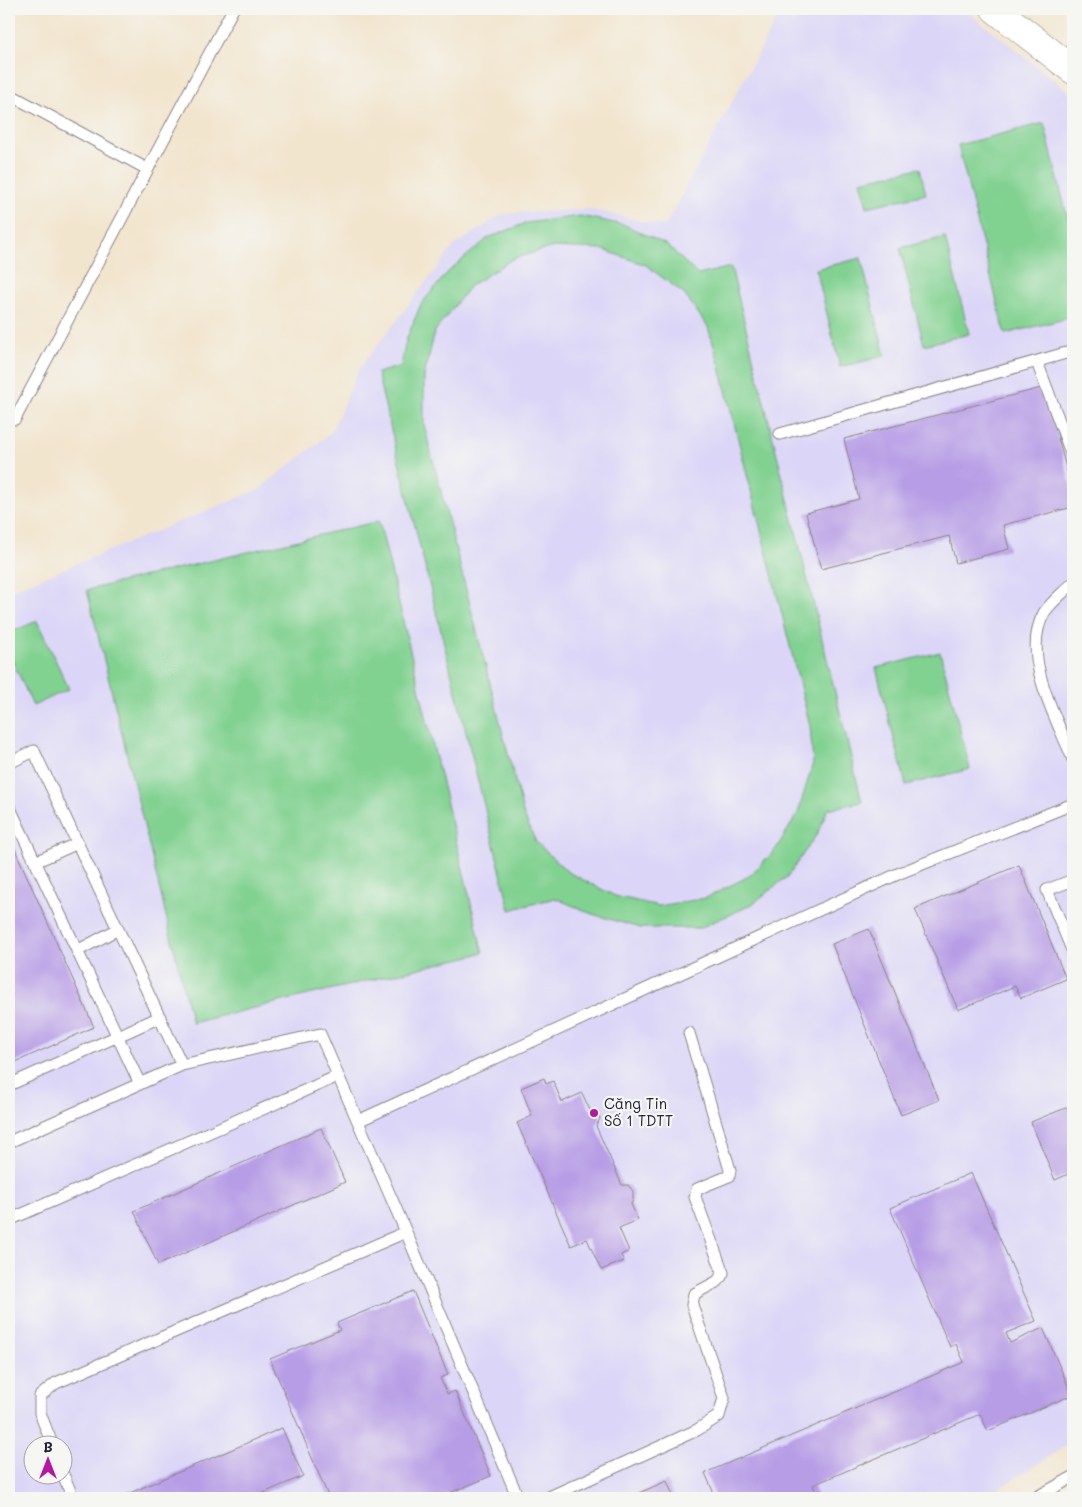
<svg xmlns="http://www.w3.org/2000/svg" width="1082" height="1507" font-family="Mali,sans-serif">
<rect width="100%" height="100%" fill="#f6f6f2"/>
<filter id="ink" filterUnits="userSpaceOnUse"><feTurbulence type="fractalNoise" baseFrequency=".02" numOctaves="2"/><feDisplacementMap in="SourceGraphic" scale="10" xChannelSelector="R" yChannelSelector="G"/><feConvolveMatrix kernelMatrix="1 2 1 2 8 2 1 2 1" color-interpolation-filters="sRGB"/></filter>
<filter id="wash" filterUnits="userSpaceOnUse"><feTurbulence type="fractalNoise" baseFrequency=".0096" numOctaves="4" result="noise"/><feDisplacementMap in="SourceGraphic" scale="20" xChannelSelector="R" yChannelSelector="G"/><feGaussianBlur stdDeviation="1.12" result="paint"/><feColorMatrix in="noise" values="0 0 0 0 0 0 0 0 0 0 0 0 0 0 0 0 0 1.4 0 .05"/><feComposite in="paint" operator="in"/></filter>
<g filter="url(#wash)">
<rect width="100%" height="100%" fill="#f2e5ce"/>
<path fill="#dbd6f7" fill-rule="evenodd" d="M782,9h182l109,86v1347l-90,56h-974v-907l249,-101 73,-57 28,-64 95,-123 48,-32 86,-5 77,17zM32,1444h30v30h-30z"/>
<path fill="#81d190" stroke="#527a66" fill-rule="evenodd" d="M1044,123l29,117v77l-68,17 -47,-189z
M920,168l6,26 -59,13 -6,-26z
M580,216l45,9 42,20 31,30 33,-8 131,535 -34,7 -11,25 -29,42 -37,29 -51,23h-60l-48,-14 -37,-16 -45,12 -133,-537 24,-7 5,-26 15,-36 28,-33 39,-33 38,-15zM553,247l48,2 45,16 38,29 24,33 11,36 91,363 3,37 -15,50 -22,36 -27,27 -43,22 -47,8 -44,-10 -47,-24 -32,-30 -12,-26 -100,-391v-49l11,-45 35,-45 42,-27z
M945,237l24,97 -45,11 -24,-97z
M861,258l24,98 -45,11 -24,-98z
M379,521l104,432 -291,70 -105,-433z
M37,621l32,68 -36,17 -24,-53v-20z
M940,652l30,117 -64,16 -30,-117z"/>
<g id="blocks">
<path fill="#b79de6" d="M1045,387l28,108v12l-70,18 6,24 -53,14 -7,-27 -128,33 -15,-56 53,-14 -15,-60z
M9,836l85,191 -85,38z
M1019,865l47,114 -45,19 -6,-12 -57,24 -43,-101z
M869,929l70,171 -38,15 -69,-171z
M544,1078l2,6 7,-3 9,21 20,-9 8,17 8,1 2,8 -4,7 26,59h6l5,6v9l-2,4 7,16 -19,8 10,23 -8,4 3,6 -23,9 -14,-31 -16,7 -54,-123 15,-7 -11,-28z
M1073,1105v67l-18,8 -24,-58z
M321,1128l24,54 -187,83 -24,-54z
M971,1173l65,148 -30,12 4,10 33,-15 29,67 -84,36 -8,-17 -167,71 5,13h-102l-11,-25 259,-111 -8,-18 -6,3 -60,-139z
M413,1291l35,84 -8,3 7,16 8,-3 36,85 -53,22h-109l-59,-139 70,-29 -3,-7z
M282,1428l21,48 -51,22h-134z
M667,1481l7,17h-47z"/>
</g>
</g>
<g filter="url(#ink)">
<use href="#blocks" fill-opacity="0" stroke="#8a8484" stroke-width="1"/>
<g fill="none" stroke-linecap="round" stroke-linejoin="round">
<defs>
<path id="service" d="M9,94l138,75
M1037,362l36,96
M15,419l218,-410
M780,434l293,-83
M1073,583c-8,8 -23,20 -29,30 -24,43 13,106 29,146
M9,763l25,-12 148,314
M9,806l131,278
M35,862l43,-19
M1073,880l-26,10 26,62
M77,951l41,-22
M9,1085l151,-68
M358,1121l542,-248 173,-69
M9,1142l173,-77 138,-31 86,198 112,266
M9,1220l329,-144
M52,1444l-12,-31v-17l16,-13 350,-151
M62,1472l11,26
M547,1498l150,-68 22,-14 5,-18 -32,-93 2,-11 24,-13 5,-8 -28,-76 2,-8 32,-13 1,-6 -41,-137
M1035,1498l38,-21"/>
<path id="tertiary" d="M995,9l78,61"/>
</defs>
<use href="#service" stroke="#8a8484" stroke-width="13"/>
<use href="#tertiary" stroke="#8a8484" stroke-width="29"/>
<use href="#service" stroke="#fff" stroke-width="11"/>
<use href="#tertiary" stroke="#fff" stroke-width="28"/>
</g>
</g>
<circle fill="#b5179e" stroke="#f6f6f2" stroke-width="2" cx="594" cy="1113" r="5"/>
<g text-anchor="middle" stroke-width="4.5" stroke-linejoin="round" paint-order="stroke">
<g font-size="15" fill="#22223b" stroke="#f6f6f2" text-anchor="start">
<text x="604" y="1109">Căng Tin<tspan x="604" dy="17">Số 1 TDTT</tspan></text>
</g>
</g>
<rect width="1082" height="1507" fill="none" stroke="#f6f6f2" stroke-width="30"/>
<g transform="translate(48 1460)"><circle r="24" fill="#f6f6f2" stroke="#a1a1a9"/>
<path d="M0-4L9 19L0 12L-9 19Z" fill="#b5179e"/>
<text y="-8" font-size="14" font-weight="bold" text-anchor="middle" fill="#22223b">B</text>
</g>
</svg>
